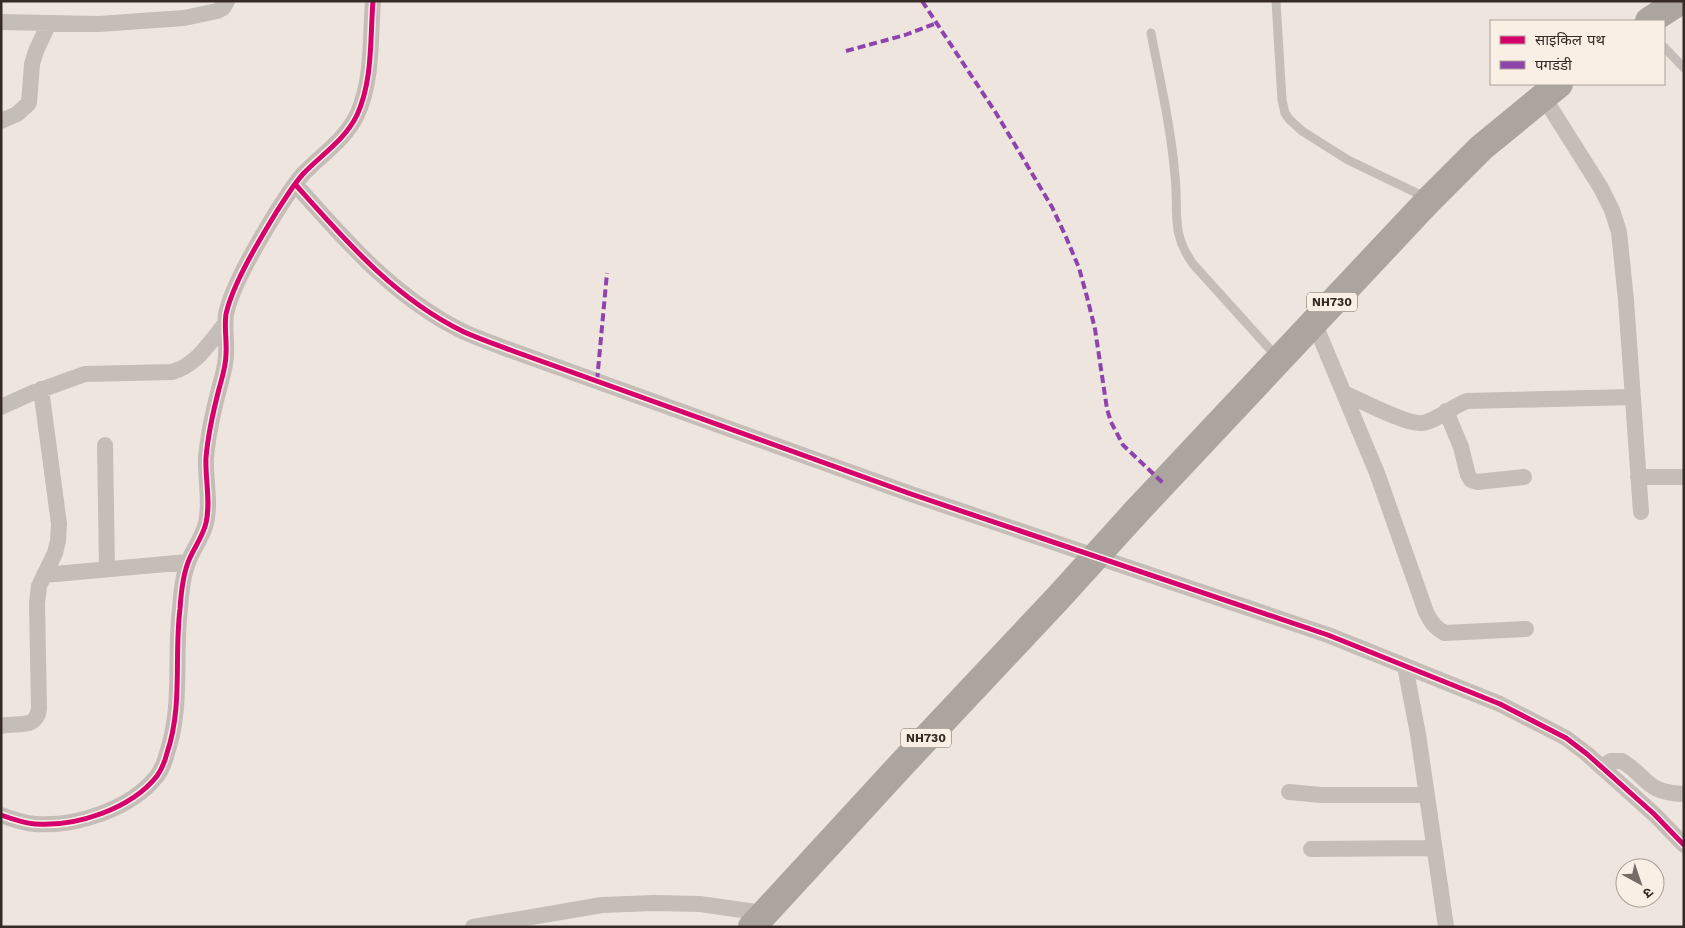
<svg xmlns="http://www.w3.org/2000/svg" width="1685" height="928" font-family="'Work Sans','Noto Sans Devanagari',sans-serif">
<rect width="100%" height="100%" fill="#ede5de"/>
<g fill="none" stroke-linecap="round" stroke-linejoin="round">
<path stroke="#c5bdb8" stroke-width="9" d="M1276,1l6,99 3,13 4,6 13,12 46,29 79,38
M1151,33c9,47 20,95 24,143 4,36 -5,56 18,88l84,93
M1664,47l20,21"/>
<path stroke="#c5bdb8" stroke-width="16" d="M1,22l98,2 85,-6 33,-7 6,-3 4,-7
M1543,96l58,92 11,22 7,22 7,68 15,212
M1,121l16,-7 12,-11 3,-39 4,-13 13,-28
M295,184c50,56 99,114 169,148 16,7 33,13 49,19l398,143 417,141 172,69 66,34 21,16 67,60 30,31
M1314,322l63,151 49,139c5,10 9,16 19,21l81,-4
M1344,393c16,7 63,32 78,30 12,-1 31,-17 45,-22l166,-4
M1,407l31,-14 53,-19 87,-2c25,-7 37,-29 53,-48
M1446,411l15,36 7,28 3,5 6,2 47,-5
M105,445l2,124
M1638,477h46
M44,575l144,-13
M1405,666l13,68 28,193
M1,726c16,-4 35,4 38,-17l-2,-106 2,-17 16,-33 3,-12 1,-17 -18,-135
M1602,767l9,-6h11c27,17 24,32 62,33
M1289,792l32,3h106
M1,815c11,4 22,8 34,9 41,3 96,-15 122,-48 5,-7 8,-15 10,-23 16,-47 7,-96 13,-144 1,-16 3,-35 9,-49 5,-12 14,-24 17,-37 5,-21 -1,-44 0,-65 2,-24 7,-46 13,-69 3,-11 7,-23 7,-35 1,-13 -2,-26 0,-40 7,-31 34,-75 51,-103 8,-12 16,-26 26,-37 18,-19 42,-34 54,-59 16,-35 13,-76 16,-114
M1311,849l123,-1
M473,927l129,-22 52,-2 46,1 64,9"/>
<path stroke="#aca49e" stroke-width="28" d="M1649,21l31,-20
M752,927l151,-164 156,-166 77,-85 293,-312 52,-52 78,-64"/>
<path stroke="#8e44ad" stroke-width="4" stroke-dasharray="8 4" stroke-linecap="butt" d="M922,1l74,112 56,94 14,30 13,31 8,29 8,32 12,80 4,13 12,23 40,38
M846,51l59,-16 32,-12
M597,381l10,-108"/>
<defs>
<path id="cycleway" d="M295,184c50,56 99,114 169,148 16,7 33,13 49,19l398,143 417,141 172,69 66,34 21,16 67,60 30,31
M1,815c11,4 22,8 34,9 41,3 96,-15 122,-48 5,-7 8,-15 10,-23 16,-47 7,-96 13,-144 1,-16 3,-35 9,-49 5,-12 14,-24 17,-37 5,-21 -1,-44 0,-65 2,-24 7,-46 13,-69 3,-11 7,-23 7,-35 1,-13 -2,-26 0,-40 7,-31 34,-75 51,-103 8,-12 16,-26 26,-37 18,-19 42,-34 54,-59 16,-35 13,-76 16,-114"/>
</defs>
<use href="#cycleway" stroke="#faefe5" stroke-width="8"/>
<use href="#cycleway" stroke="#d6006c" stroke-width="5"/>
</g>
<g text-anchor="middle" stroke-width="5" stroke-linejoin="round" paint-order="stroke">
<g fill="#faefe5" stroke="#71655f" stroke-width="1">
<rect x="1307" y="292.5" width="50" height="19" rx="4"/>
<rect x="901" y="728.5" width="50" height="19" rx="4"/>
</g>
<g font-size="12" font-weight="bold" fill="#362a26">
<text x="1332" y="306">NH730</text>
<text x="926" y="742">NH730</text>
</g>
</g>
<rect width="1685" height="928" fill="none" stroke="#362a26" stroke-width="5"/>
<rect x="1490" y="20" width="175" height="65" fill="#faefe5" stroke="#aca099"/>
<rect x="1500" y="36" width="25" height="8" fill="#d6006c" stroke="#aca099"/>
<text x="1535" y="45" font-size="15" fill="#362a26">साइकिल पथ</text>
<rect x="1500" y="61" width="25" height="8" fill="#8e44ad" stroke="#aca099"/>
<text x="1535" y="70" font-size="15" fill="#362a26">पगडंडी</text>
<g transform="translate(1640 883) rotate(140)"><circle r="24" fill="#faefe5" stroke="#aca099"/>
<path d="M0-4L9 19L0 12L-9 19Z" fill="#766b66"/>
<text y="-8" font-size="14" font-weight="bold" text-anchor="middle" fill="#362a26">उ</text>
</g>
</svg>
